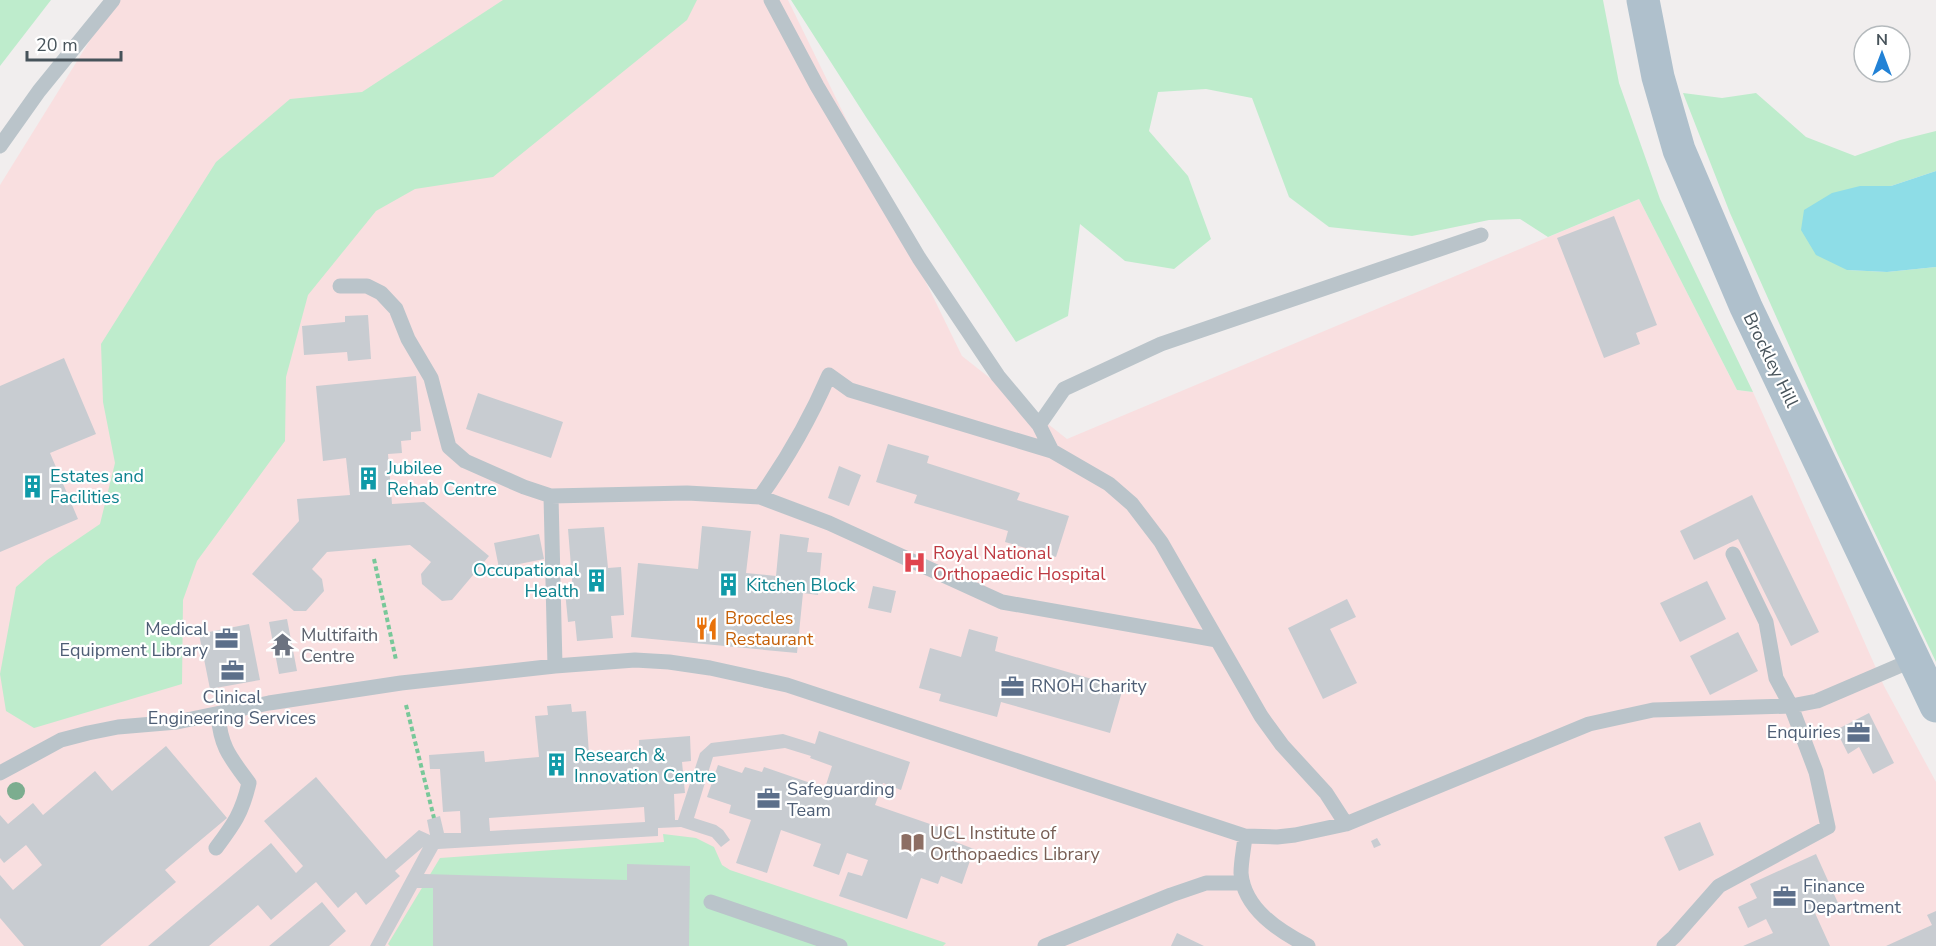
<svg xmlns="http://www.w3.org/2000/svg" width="1936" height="946" font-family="'Nunito Sans',sans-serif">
<rect width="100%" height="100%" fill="#f1eeee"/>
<path fill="#f9dfe0" d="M115,0h673l174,356 105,83 572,-240 98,191 16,2 131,294 52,96v164h-1936v-761z"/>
<path fill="#beeccc" d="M0,0h51l-51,66z
M503,0h194l-10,20 -194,157 -78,12 -39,22 -68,84 -22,82 -1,64 -88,120 -14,39 -1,84 -148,44 -28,-17 -6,-37 16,-87 31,-27 53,-36 15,-61 -12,-61 -2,-58 115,-182 74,-63 72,-7z
M791,0h812l16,83 41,116 93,193 -16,-2 -98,-191 -91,38 -28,-18 -31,1 -77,16 -83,-9 -40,-30 -37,-99 -46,-9 -48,3 -9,39 39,45 23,63 -37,30 -49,-8 -45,-37 -12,92 -52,26 -150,-225z
M1683,93l39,5 34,-5 50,44 49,19 45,-16 36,-9v40l-45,15h-31l-13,84 40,2 49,-5v395l-99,-209 -107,-240z
M663,834l33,4 18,9 8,18 8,5 216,73 -3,3h-553l-2,-2 52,-86 224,-16z"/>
<path fill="#8edde7" d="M1936,171v96l-49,5 -40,-2 -31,-15 -15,-25 3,-20 28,-17 28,-7h31z"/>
<path fill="#c8ccd1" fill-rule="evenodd" d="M1614,216l43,109 -21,8 4,11 -36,14 -47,-120z
M368,315l3,44 -23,2 -1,-9 -43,3 -2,-29 43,-4v-6z
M64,358l32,76 -46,19 28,66 -78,33v-166z
M416,376l5,55 -10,1v8l-10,1 1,12 -14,1 4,50 32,-2 65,54 -37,44 -10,1 -20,-17 -1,-10 10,-12 -21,-17 -83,7 -15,17 10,10 2,12 -18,20h-12l-42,-37 47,-53 -2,-22 53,-4 -4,-37 -23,3 -7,-75z
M478,393l85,29 -12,36 -85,-29z
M888,444l41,12 -2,7 93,30 -3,7 52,16 -13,41 -51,-15 3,-11 -94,-28 3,-8 -41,-13z
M839,466l22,9 -12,31 -21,-8z
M1752,495l67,137 -28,14 -53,-107 -44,21 -14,-29z
M702,526l49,5 -5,42 30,3 4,-42 29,4 -2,14 15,1 -4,42 -15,-2 -6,60 -166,-16 7,-74 60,6z
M604,527l4,41 13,-1 3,48 -13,1 2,22 -36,3 -2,-20 -7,1 -3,-31h8l-5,-62z
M539,534l5,25 -45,9 -5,-25z
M1707,581l19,38 -46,23 -20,-39z
M873,586l23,5 -5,22 -23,-5z
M1347,599l9,18 -26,12 27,54 -34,16 -35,-71z
M287,619l10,52 -18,3 -10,-52z
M249,624l11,56 -50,9 -11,-55z
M969,629l29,8 -3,14 128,37 -13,45 -109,-31 -4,15 -58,-16 2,-7 -22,-6 11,-40 31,9z
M1738,632l20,39 -48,24 -20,-39z
M571,704l1,8 14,-1 3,43 50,-4v-10l51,-4 1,25 -9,1 3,31 -11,1 1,26h3l22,-67 11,-10 72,-9 32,10 4,-13 91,31 -9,28 -18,-7 -8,22 81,28 -3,8 21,8 -12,35 -21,-8 -3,8 -17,-6 -14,41 -68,-23 9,-24 14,4 6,-16 -21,-7 -8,22 -26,-9 8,-22 -40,-14 -14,43 -31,-10 15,-43 -22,-7 2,-8 -24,-8 11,-32 24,8 3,-6 17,5 2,-5 61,21 7,-22 -22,-8 1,-2 -26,-8 -72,9 -19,61 22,7 7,5 7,10 -9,7 -9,-10 -31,-10 -23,1v8l-220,13 -14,25 203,6v-16l63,2 -1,80h-256v-58h-16l-32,58h-15l53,-99 -28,24 5,5 -34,29 -10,-13 -18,16 -22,-26 -45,38 -13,-15 -49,41h-61l123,-103 25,30 7,-7 -39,-45 52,-44 70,82 33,-29 11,5 -3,-15 13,-4 4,17h17l-1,-22 -17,1 -3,-43h-10l-1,-14 55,-4 1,11 54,-5 -4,-41 13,-1 -1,-9zM644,807l1,15 -155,9 -1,-13z
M1869,713l25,50 -21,11 -14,-27 -11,7 -12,-24z
M166,746l61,72 -62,52 11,12 -76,64h-76l-24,-28v-43l13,15 29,-25 -16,-20 -22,18 -4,-5v-43l8,9 25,-21 10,12 52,-44 17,20z
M1700,822l14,33 -35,16 -15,-34z
M1377,838l4,7 -7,3 -3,-7z
M1816,854l22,49 -23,10 15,33h-87l30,-13 -7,-14 -18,9 -10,-21 19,-9 -7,-14z
M322,902l24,29 -17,15h-60z
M1936,911v35h-50l46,-21 -5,-10z
M1177,933l27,13h-33z"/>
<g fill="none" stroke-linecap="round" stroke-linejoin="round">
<path stroke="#78c899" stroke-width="4" stroke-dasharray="4.5 3" stroke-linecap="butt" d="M374,559l22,101
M406,705l28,113"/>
<path stroke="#bac4ca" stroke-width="15" d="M771,0l46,86 102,172 79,118 41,49
M0,146l39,-55 74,-91
M340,286h27l14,7 15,16 12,30 23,39 18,69 16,14 59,26 27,9 136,-3 73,4
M1052,451l-202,-61 -21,-15c-19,44 -42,84 -69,122l69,26 173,79 215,38
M551,496l4,170
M0,773l61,-33 27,-7 30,-6 59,-5 92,-19 132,-20 154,-17 80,-6 34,2 41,6 77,17 458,151 32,1 18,-2 51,-11 243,-100 64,-14 138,-4 26,-5 98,-42
M1346,824l-20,-31 -44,-48 -21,-29 -100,-174 -29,-38 -23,-20 -57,-33 -13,-26 25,-36 97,-45 320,-109
M1245,836c-1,12 -4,25 -4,37 3,36 38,58 67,73
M216,848c18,-24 26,-35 33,-65 -19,-26 -28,-35 -31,-68
M711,902l129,44
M1045,946l126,-51 35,-12h37
M1664,946l10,-9 45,-51 109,-59 -12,-55 -25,-66 -15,-28 -10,-56 -33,-68"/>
<path stroke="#afc0cc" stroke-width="33" d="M1643,0l15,77 21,73 67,157 190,399"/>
</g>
<circle fill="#7cad8f" cx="16" cy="791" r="9"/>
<defs>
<symbol id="building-bare" viewBox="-9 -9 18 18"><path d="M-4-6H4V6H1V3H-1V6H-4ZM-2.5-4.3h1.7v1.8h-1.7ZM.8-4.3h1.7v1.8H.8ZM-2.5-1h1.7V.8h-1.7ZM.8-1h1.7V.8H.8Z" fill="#0f9aa8" stroke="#fff" stroke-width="2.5" paint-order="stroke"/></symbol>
<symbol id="hospital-bare" viewBox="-9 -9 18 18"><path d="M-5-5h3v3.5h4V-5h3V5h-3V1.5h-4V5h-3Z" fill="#e0444e" stroke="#fff" stroke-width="2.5" paint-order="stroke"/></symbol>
<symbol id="restaurant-bare" viewBox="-9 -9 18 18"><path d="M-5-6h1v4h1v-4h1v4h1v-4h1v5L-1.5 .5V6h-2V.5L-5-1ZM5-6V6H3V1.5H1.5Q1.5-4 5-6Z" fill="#e8710a" stroke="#fff" stroke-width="2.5" paint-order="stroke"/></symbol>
<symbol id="office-bare" viewBox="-9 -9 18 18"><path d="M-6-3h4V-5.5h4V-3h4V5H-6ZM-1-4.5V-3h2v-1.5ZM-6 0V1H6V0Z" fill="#5c6f8a" stroke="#fff" stroke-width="2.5" paint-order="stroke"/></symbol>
<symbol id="temple-bare" viewBox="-9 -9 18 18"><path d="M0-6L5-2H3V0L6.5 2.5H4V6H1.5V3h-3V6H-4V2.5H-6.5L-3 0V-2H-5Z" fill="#6b7280" stroke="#fff" stroke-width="2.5" paint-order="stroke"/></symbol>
<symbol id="library-bare" viewBox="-9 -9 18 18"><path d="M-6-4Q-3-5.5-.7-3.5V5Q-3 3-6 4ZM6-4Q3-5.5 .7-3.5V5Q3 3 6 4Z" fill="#8d6e63" stroke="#fff" stroke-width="2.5" paint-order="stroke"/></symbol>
</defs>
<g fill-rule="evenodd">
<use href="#building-bare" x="352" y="462" width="33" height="33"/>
<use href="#building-bare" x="16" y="470" width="33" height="33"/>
<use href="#hospital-bare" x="898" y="546" width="33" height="33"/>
<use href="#building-bare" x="580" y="564" width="33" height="33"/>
<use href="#building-bare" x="712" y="568" width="33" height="33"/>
<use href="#restaurant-bare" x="690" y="612" width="33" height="33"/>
<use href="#office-bare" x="210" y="622" width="33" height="33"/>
<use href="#temple-bare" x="266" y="628" width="33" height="33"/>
<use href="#office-bare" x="216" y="654" width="33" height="33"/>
<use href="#office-bare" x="996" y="670" width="33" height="33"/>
<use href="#office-bare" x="1842" y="716" width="33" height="33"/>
<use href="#building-bare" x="540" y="748" width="33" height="33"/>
<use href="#office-bare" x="752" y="782" width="33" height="33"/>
<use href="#library-bare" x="896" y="826" width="33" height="33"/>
<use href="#office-bare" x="1768" y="880" width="33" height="33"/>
</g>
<g text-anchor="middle" stroke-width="4.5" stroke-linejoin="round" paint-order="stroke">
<g font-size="18" fill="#47535a" stroke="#fff">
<text transform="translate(1771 360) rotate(64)" y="6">Brockley Hill</text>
</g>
<g font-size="18" fill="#0d838f" stroke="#fff" text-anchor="start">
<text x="387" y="474">Jubilee<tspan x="387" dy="21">Rehab Centre</tspan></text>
<text x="50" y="482">Estates and<tspan x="50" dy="21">Facilities</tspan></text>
<text x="579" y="576" text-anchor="end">Occupational<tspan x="579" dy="21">Health</tspan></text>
<text x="746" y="591">Kitchen Block</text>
<text x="574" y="761">Research &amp;<tspan x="574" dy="21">Innovation Centre</tspan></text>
</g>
<g font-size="18" fill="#be3a42" stroke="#fff" text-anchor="start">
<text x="933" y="559">Royal National<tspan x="933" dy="21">Orthopaedic Hospital</tspan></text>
</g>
<g font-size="18" fill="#c56008" stroke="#fff" text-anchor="start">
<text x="725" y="624">Broccles<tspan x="725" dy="21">Restaurant</tspan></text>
</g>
<g font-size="18" fill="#4e5e75" stroke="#fff" text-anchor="start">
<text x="208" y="635" text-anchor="end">Medical<tspan x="208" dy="21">Equipment Library</tspan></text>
<text x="1031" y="692">RNOH Charity</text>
<text x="232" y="703" text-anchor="middle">Clinical<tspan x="232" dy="21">Engineering Services</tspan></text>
<text x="1841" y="738" text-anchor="end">Enquiries</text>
<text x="787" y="795">Safeguarding<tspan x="787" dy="21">Team</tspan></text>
<text x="1803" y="892">Finance<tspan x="1803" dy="21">Department</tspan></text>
</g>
<g font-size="18" fill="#5b616d" stroke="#fff" text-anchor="start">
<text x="301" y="641">Multifaith<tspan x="301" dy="21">Centre</tspan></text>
</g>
<g font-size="18" fill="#785e54" stroke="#fff" text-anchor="start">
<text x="930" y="839">UCL Institute of<tspan x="930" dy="21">Orthopaedics Library</tspan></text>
</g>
</g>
<g transform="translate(1882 54)"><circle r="28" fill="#ffffff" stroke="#b5babd" stroke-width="1.5"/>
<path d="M0-4.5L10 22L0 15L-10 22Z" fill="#2282d6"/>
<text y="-9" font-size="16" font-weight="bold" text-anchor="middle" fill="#47535a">N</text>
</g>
<path d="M27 51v9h94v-9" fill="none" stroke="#47535a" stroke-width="3"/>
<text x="36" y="51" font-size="18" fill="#47535a" stroke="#ffffff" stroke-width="4.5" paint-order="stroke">20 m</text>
</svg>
